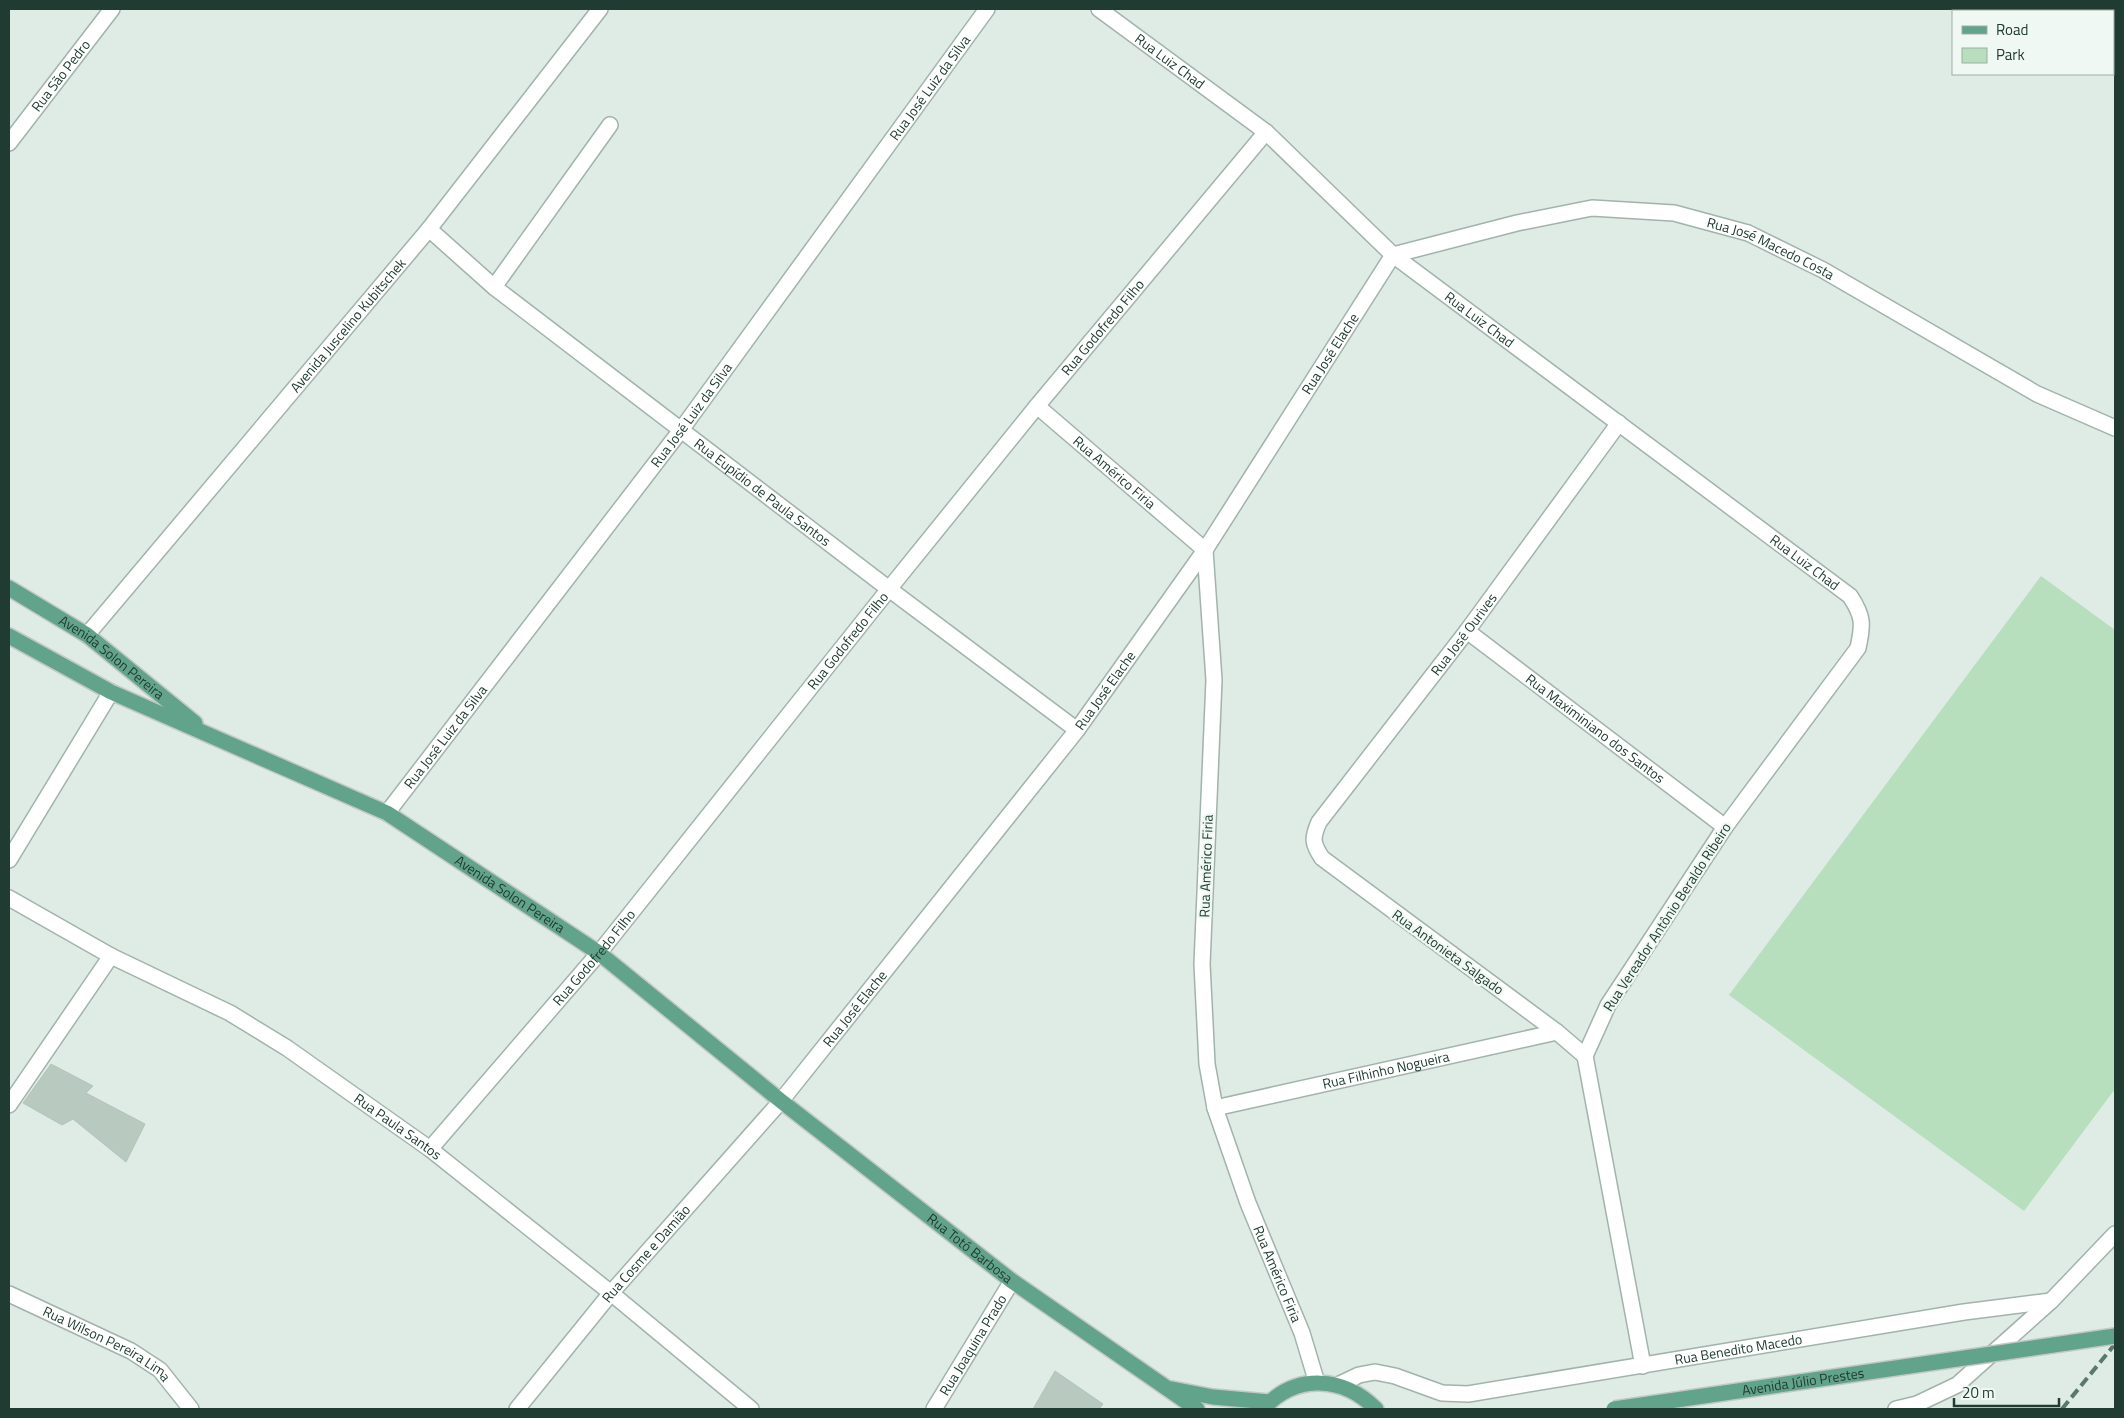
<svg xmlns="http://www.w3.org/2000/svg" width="2124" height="1418" font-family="'Titillium Web',sans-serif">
<rect width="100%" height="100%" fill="#dfebe5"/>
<path fill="#b7debd" d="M2041,576l74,54v459l-91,122 -295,-216z"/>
<path fill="#b8c9c0" stroke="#b2c5bb" d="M51,1064l42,22 -7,7 59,31 -19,38 -53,-43 -11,6 -39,-22z
M1055,1371l48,33 -4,5h-66z"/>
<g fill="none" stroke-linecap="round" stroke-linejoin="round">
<defs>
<g id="minor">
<path id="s1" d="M1099,9l167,123 127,123 457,341c14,21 13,29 8,52l-133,179 -117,178 -23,51 58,310"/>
<path id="s2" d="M9,143l103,-134"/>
<path id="s3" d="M429,229l65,58 395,302 188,141"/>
<path d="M494,287l116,-162"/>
<path id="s4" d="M1037,406l168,144 9,130 -12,284 5,100 8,44 33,95 54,130 15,50"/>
<path id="s5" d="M1467,631l258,196"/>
<path id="s6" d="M87,635l342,-406 171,-220"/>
<path id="s7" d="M387,813l294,-383 306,-421"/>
<path d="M9,860l102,-168"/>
<path id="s8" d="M9,898l102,58 119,57 57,35 143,101 181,144 140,116"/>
<path id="s9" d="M1585,1056l-28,-24 -235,-174c-10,-15 -10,-20 -3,-36l148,-191 152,-208"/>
<path d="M9,1105l102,-149"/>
<path id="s10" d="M1215,1108l342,-76"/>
<path id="s11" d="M430,1149l169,-196 290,-364 148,-183 229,-274"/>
<path id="s12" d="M9,1294l122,57 29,19 31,39"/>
<path id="s13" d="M1338,1385l21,-10 16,-3 20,4 47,17 26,1 496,-82 87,-11"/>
<path id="s14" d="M517,1409l94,-116 170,-192 296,-371 128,-180 188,-295 124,-32 75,-15 82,5 74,20 75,37 214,124 78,34"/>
<path id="s15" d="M934,1409l78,-128"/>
<path d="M1896,1409l21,-5 40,-19 94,-84 64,-67"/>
</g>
<g id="major">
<path id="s16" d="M9,588l78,47 108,88"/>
<path id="s17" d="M9,636l102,56 276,121 212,140 182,148 231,180 185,128"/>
<path d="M1172,1389l41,8 56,5"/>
<path d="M1263,1409c33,-36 80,-33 113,0"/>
</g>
</defs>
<use href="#minor" stroke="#a2b3ac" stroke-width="18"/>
<use href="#major" stroke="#c1c8c6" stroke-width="18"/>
<use href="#minor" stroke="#fff" stroke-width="15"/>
<use href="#major" stroke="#62a38c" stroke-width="15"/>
<path stroke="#5a786d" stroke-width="4" stroke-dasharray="10 5" stroke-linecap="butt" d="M2062,1409l53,-65"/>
<defs>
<g id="major-bridge">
<path id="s18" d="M1614,1409l501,-73"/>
</g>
</defs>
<use href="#major-bridge" stroke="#c1c8c6" stroke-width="18" stroke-linecap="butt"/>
<use href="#major-bridge" stroke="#62a38c" stroke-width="15"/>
</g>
<g text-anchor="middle" stroke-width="4.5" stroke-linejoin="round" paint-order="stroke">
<g font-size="14" fill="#203c32" stroke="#f0f8f3">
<text dy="5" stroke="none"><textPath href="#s1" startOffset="88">Rua Luiz Chad</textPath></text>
<text dy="5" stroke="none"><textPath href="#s2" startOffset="85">Rua São Pedro</textPath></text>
<text dy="5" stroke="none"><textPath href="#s7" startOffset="906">Rua José Luiz da Silva</textPath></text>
<text dy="5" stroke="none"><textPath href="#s14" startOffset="1841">Rua José Macedo Costa</textPath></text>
<text dy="5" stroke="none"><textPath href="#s1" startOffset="492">Rua Luiz Chad</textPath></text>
<text dy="5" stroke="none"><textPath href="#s6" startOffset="405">Avenida Juscelino Kubitschek</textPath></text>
<text dy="5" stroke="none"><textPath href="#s11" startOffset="1062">Rua Godofredo Filho</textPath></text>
<text dy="5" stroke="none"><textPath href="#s14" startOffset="1334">Rua José Elache</textPath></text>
<text dy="5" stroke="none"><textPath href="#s7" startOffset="501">Rua José Luiz da Silva</textPath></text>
<text dy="5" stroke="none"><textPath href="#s4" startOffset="102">Rua Américo Firia</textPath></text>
<text dy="5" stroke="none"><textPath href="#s3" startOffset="425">Rua Eupídio de Paula Santos</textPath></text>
<text dy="5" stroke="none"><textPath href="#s1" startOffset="898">Rua Luiz Chad</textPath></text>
<text dy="5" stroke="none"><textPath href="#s9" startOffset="605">Rua José Ourives</textPath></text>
<text dy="5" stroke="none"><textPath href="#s11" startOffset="658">Rua Godofredo Filho</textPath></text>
<text dy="5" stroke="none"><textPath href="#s16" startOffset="124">Avenida Solon Pereira</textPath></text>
<text dy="5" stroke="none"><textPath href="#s14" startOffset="929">Rua José Elache</textPath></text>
<text dy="5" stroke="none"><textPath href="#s5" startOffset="161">Rua Maximiniano dos Santos</textPath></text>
<text dy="5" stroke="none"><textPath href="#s7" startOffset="96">Rua José Luiz da Silva</textPath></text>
<text transform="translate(1206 866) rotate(-88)" y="5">Rua Américo Firia</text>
<text dy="5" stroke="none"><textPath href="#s17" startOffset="565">Avenida Solon Pereira</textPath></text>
<text transform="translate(1667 917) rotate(-57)" y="5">Rua Vereador Antônio Beraldo Ribeiro</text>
<text transform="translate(1448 952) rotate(36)" y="5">Rua Antonieta Salgado</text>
<text dy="5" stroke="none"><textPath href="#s11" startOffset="252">Rua Godofredo Filho</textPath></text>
<text dy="5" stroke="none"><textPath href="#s14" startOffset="524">Rua José Elache</textPath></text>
<text dy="5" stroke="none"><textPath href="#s10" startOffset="175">Rua Filhinho Nogueira</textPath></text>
<text dy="5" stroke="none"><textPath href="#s8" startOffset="452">Rua Paula Santos</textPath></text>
<text dy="5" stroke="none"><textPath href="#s17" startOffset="1146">Rua Totó Barbosa</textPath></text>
<text dy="5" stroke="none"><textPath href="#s14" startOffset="202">Rua Cosme e Damião</textPath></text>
<text dy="5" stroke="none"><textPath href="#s4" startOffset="958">Rua Américo Firia</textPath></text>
<text dy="5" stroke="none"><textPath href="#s15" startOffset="75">Rua Joaquina Prado</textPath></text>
<text dy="5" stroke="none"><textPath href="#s12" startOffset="110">Rua Wilson Pereira Lima</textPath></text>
<text dy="5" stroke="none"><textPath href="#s13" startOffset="410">Rua Benedito Macedo</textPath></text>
<text dy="5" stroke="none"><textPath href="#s18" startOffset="191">Avenida Júlio Prestes</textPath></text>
</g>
</g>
<rect width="2124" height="1418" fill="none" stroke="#203c32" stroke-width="20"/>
<rect x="1952" y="10" width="162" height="65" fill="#f0f8f3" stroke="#9dada6"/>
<rect x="1962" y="26" width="25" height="8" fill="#62a38c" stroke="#9dada6"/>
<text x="1996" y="35" font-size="15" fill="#203c32">Road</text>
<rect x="1962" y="48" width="25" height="15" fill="#b7debd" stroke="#9dada6"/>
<text x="1996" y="60" font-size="15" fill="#203c32">Park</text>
<path d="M1954 1398v8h105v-8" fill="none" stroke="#203c32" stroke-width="2.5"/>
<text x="1962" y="1398" font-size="15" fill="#203c32" stroke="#f0f8f3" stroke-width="4" paint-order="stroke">20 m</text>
</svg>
